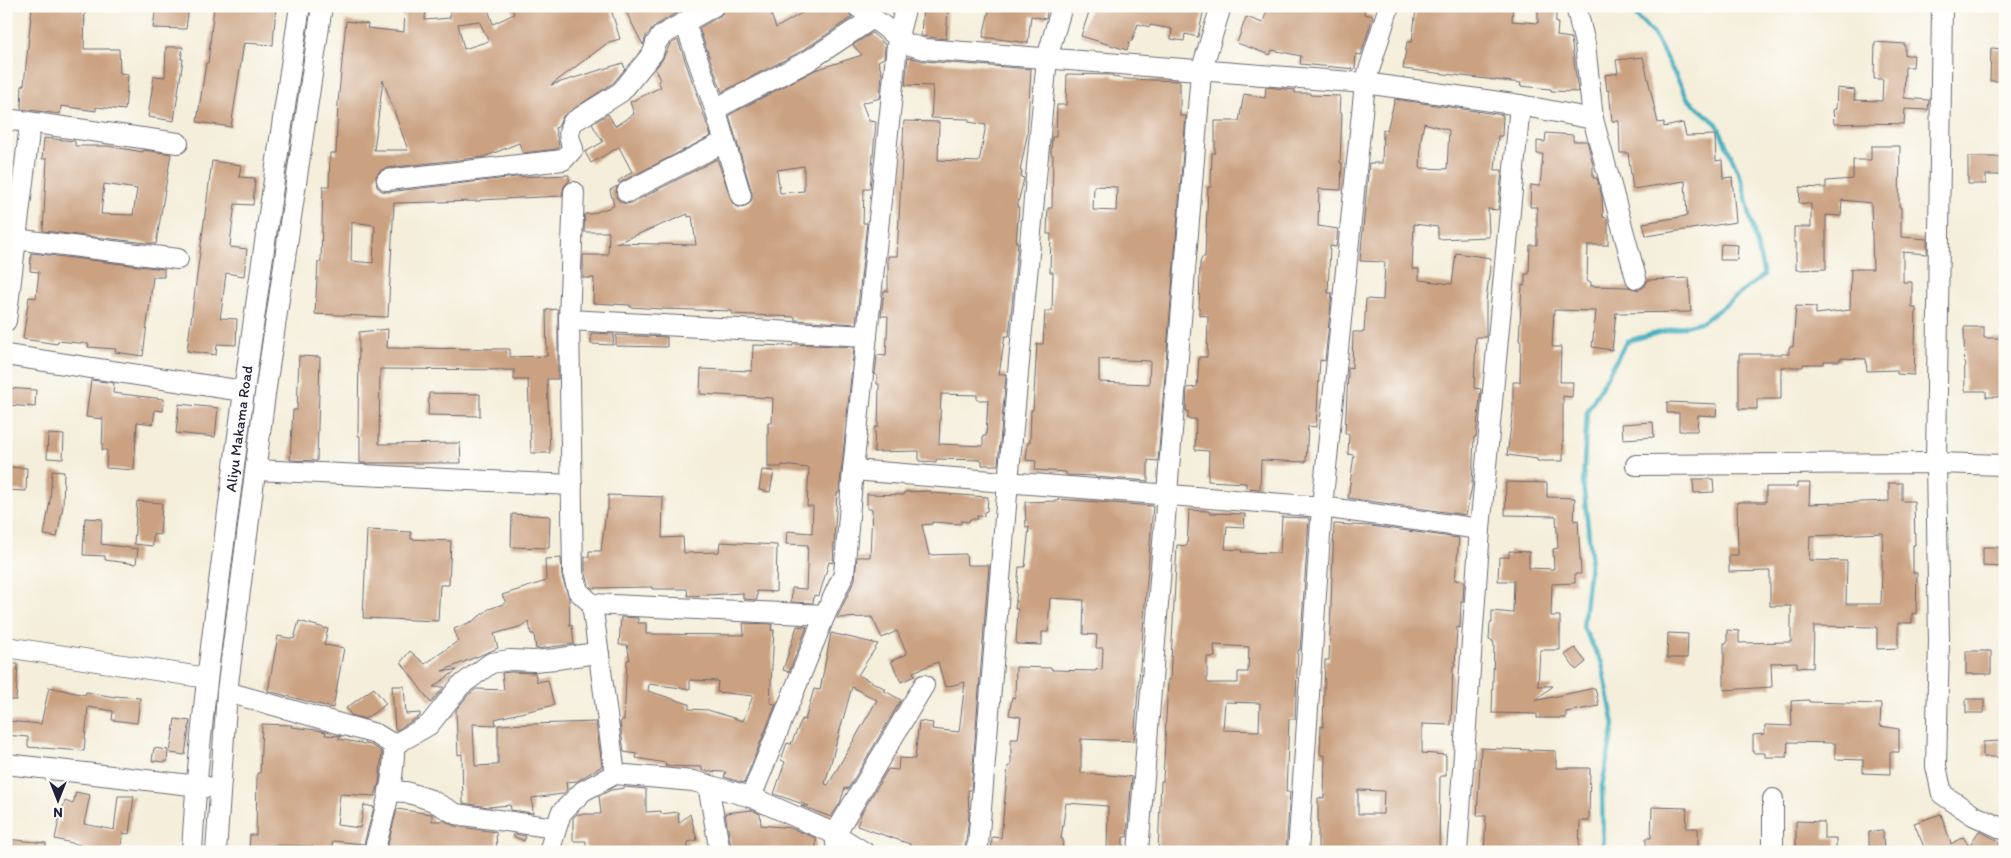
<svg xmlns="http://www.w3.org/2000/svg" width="2011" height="858" font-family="Itim,sans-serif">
<rect width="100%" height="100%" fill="#fdfcf7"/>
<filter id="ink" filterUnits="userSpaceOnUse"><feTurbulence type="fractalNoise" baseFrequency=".02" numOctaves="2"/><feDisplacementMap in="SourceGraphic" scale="10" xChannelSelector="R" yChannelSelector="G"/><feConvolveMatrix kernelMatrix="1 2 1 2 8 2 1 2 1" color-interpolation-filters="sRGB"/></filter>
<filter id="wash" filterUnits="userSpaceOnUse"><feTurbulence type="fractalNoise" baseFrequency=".0096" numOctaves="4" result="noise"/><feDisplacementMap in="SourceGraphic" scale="20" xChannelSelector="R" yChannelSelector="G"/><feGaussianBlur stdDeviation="1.12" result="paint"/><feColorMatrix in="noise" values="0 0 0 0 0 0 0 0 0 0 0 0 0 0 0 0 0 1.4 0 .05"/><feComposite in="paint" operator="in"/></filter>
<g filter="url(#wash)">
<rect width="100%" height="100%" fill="#f4eeda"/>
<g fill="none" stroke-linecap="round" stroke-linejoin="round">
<path stroke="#40adbe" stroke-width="4.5" d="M1603,852l-1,-66 12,-61 -12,-62 -19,-36 8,-73 -8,-71 4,-71 40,-71 77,-20 60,-46 -22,-94 -25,-57 -29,-25 -34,-64 -27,-29"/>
</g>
<g id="blocks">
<path fill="#caa181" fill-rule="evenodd" d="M32,6l53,2 -1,41h35l1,24 8,1 -3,36 -29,-3v4l-35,-5 -1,8 -39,-5 1,-24h2z
M156,6h33l-3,23 -33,-1z
M214,6h62l-3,39 -29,-2 -13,84 -34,-5 9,-59h2z
M405,6h21l-1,14 25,-2v-12h37l6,18 21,-10 -3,-8h99l10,33 -11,3 -58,43 72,-22 2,6 -12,14 -50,33 -5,11 -3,1 4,18 -2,3 -34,4 -4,-10 -35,14 -98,11 -6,3 -4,5 1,11 5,4 6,1 128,-15 53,-2v6l-5,5 -2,10 -82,4v1l-86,2 -6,114 -73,-3 3,-52h3l2,-76h6l1,-33h6l2,-50 8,-82 22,3 -1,4 37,4zM479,21l10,20 -25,8 -6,-25zM383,80l25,70h-34zM352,222l23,3 -2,38 -22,-2z
M623,6h66l-33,19 -10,11 -3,9z
M728,6h40l8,22 38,-22h29l9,11 -50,34 -80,41 -23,-64 21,-12z
M923,6l25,1 -2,32 -25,-3z
M990,6h58l-2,13 -15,-3 -3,27 -45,-6z
M1091,6h105l8,2 -6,29 -13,-3 -1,7 -13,-2 1,-10 -22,-4v2l-12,-3 -6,17h-2l-3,9 -46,-14z
M1268,6h80l17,4 -1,4 9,2 -12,39 -5,-1 -1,15 -55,-5 1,-8 -29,-6 -2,5 -33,-12 9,-26 17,6z
M1421,6h92l-1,15 26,2v-17h18v17h2l-1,13 14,2 7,54 -27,-1v-2l-31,-3 1,-3 -118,-14 4,-27h5l4,-33h5z
M872,33l13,11 -1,14 -6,3 4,13 -2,24 -18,5 7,18 7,1 -6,67h-6l-1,34h4l-11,101 -61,-4v-3l-63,-3v-3l-70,-2 -32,-2v-2l-37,-2 1,-25h-11v-23h25l1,-23h-25l1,-18h6l23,-8 -4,-16 7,-4 -1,11 4,5 6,2 6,-1 85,-44 16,45 6,4 10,-4 3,-5v-6l-23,-78 86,-45 47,-15 -9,-10zM804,166v25l-24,2 -3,-23zM688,214v3l4,-1 4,29 -80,-2z
M678,40l33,96 -92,47 -1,-2 14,-9 -13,-25 -28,16 -6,-11 18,-10 -11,-18 16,-10 7,12 19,-12 -4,-12 31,-15 -3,-6 2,-1 -5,-11 7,-9 8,-16z
M1875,42l30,2v11h9l-1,12h-8l-1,31 25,2 -1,10 -23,-1 -1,15 -40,-1 -30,1 -1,-15h3l1,-21 18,2 -1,10 28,1 1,-22h-9z
M166,47h17l-2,12h2l-9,62 -26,-4 6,-41 11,1z
M1991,48l14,1v32h-15z
M908,57l16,4 107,8 -4,67 -7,35h2l-1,6 3,1 -7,29h2l-3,35h2l-9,94h-4l-6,38h7l-8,91h-16v-5l-46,-1v3l-17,-1v-10l-45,1 1,-25h3l1,-43h-2v-9h-2l2,-20 9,1 2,-40h-7l3,-25h4v-35h9l7,-135 35,1 -1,38 41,2 7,-37 -17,-3v-3l-38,-1 2,-32 -28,-1zM941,394l36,1v5h11l-2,36h-3v10l-44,-2z
M1643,57l15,66 6,-1v5l19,-4 3,13 29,-1 1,26 6,-1 1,18 9,-1 4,45 -90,14 -3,-13 44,-7 -2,-35 -52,8 -5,-36h-8l-1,-32h-7l-3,-31 -2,1 -2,-16 13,-2 -2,-13z
M1067,74l46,1v2l13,2 54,2v35h6l-28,345 -10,-1v21l-53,-4v-1l-29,-1v-3l-31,-2 1,-9 -10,-1 2,-18h2l1,-32h2l4,-66h6l2,-33h7l1,-39h-3l1,-38h-4l1,-26h4l1,-53 -2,-1 1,-17h4l1,-32h9zM1094,186l23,1 -1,24 -23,-1zM1099,359l51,2 -1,23 -50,-2z
M1266,87l29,3v3h15v2l30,1 -1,17h3l-2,50h2l-1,27 -22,-1 -1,37 20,3 -2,18 -6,-1 -2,47h4l-7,68 -5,-1 -4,67 -8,-1 -2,36 -45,-2 -1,29 -14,-1v-5l-38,-2 1,-30 -14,-1 1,-31h-8v-8h-2l1,-23 10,-1 2,-30h8l1,-41 -9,-1 1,-52 2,-6h3l3,-70h3l1,-34h3v-32h24l5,-27 21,4z
M1395,99l108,16 -1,21h-4l-3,34h7l-4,40 -10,-1 1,28 -51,2v-12l-24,-3 -2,45h7v11l33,4 4,-31 35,5 -5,43v36h-10l-2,51 7,1 -5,48h-2l-2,49 -6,29 -118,-17 6,-43 -6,-1 1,-20h-4l3,-61v-6l4,1 1,-36h11l2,-33 17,1 2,-38 -25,-1 9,-98h13l1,-33h4zM1424,123l25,7 -2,39 -27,-1 1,-29z
M1546,133l27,2v6h14l6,24v13h4l5,19 1,20 4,1 1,3v24h-20l-1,37h4v4l37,1 11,3 6,-4 3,-6 41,-2 2,34 -75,1 -4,37 -20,-3 4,-36 -42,-1 -2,37h9l-1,35h13l-1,15 -9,-1v65h-26v-2l-30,-4 6,-43v-30h7l1,-41h-2l3,-56 3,1v-12h4l1,-29h7v-38h-7l1,-22 9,1 3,-32h-6v-13l8,1z
M44,138l31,3v5h33l35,6v-2l28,4 -15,90 -113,-13 4,-72h-5zM104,184l33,5 -4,26 -32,-1z
M1871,146h29l-1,61h2v30l26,2v15l-24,-2v30h9v26h4l-2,67 -17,-1v-4l-30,1 -1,-12 -26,-1v3h-16v3h-21v3h-22v32h-24v10h-18v-55h50v-7h4l3,-41 20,1v7l34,-4 1,-41h22l-2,-66 -29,-3 -1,16 -15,-1v54l-30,1v-28h-2v-15h17v-23l-12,-1 1,-16 26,1v-7l27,-2v-19h18z
M1968,157h37v18h-19v9h-18z
M212,161l29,4 -2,12 16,1 -2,27 -18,-1 -4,31 -1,12 17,2 -3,27 -18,-3 -4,33 -2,12 17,1 -1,26 -19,-1 -1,11 -29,-4z
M1721,244l17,1 -1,15h-17z
M31,253l133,16v8h-11l-10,79 -28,-4 1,-3 -28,-2 1,-3 -31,-3 -1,3 -34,-5 6,-42 7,1 3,-26 -9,-1z
M558,309v70h-11l3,74h-19l-3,-73h-14v-10l-134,-1 -1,75 81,-1 1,20h-101v-27h-2l1,-104 29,-3 -1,19 123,1v8l37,-1 -1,-46z
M1964,327h20v11h21v59h-19v-6h-21z
M591,333l23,1 -1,11 -22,-1z
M616,335l51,2v10l-51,-1z
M793,344l61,3 -15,146h-2l-4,70 -4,-1 -10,34 -5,-1 -1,8 -22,-1 1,-14 14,1 2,-44 -22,-1 1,-13 25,2 1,-27h-6l2,-38 -27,-3v2h-14v-44h4l1,-25 -73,-4 1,-25 51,2 1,-26 40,1z
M299,356l21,1 -3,104 -27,-1 3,-50h4z
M91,380l23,3 -1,10 51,6 -1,12 -8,-1 -2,14 -16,-2 -3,48 -28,-2 1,-18h-5l1,-31 -17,-2z
M6,388l30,2 -1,17 -29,-2z
M429,393l51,1v22l-52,-1z
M1667,402l50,2 -1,12 -18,-1 -1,16h-18v-18h-12z
M179,404l39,4 -3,29 -39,-4z
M1653,422l1,15 -31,2 -1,-15z
M48,434l16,1 -1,24 -16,-1z
M6,467l21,1 -1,23 -20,-1z
M762,470l12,1 -4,21 -11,-2z
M52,471l12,1 -1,34 -6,31 -13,-2 6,-34z
M1693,479h20l1,13 -20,1z
M1506,482l41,1v14l28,1 -1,23 4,-1 3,54h-6v9l-23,1 -1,32h9v34h-20l-2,36h15l-19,15 61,-13 4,18 -33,6v6h-29v-4l-45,-1 2,-68 -1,-4 -4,-1 1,-17h2v-12l21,2 1,-32h-16l1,-24h10v-6l20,1v16l25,1 -1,-20 5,-1 -2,-32 -51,-1z
M1797,483h13l-1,21 80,-3v-18h13v18h12l1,44h-2v28h4l-1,41 -4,-1v10h-14v25l-21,1v-22l-63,-1 -1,42 -16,-1v-5l-26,1 1,24 -48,3v-47h3v-13l12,1v12l52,-1v-36h-21v-35l-41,1v-17h9l-1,-53h29v-15h31zM1883,533l-2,71h-35l1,-43 -38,-1 1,-24z
M931,491l1,2 56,4 -1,14 -3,1v4h-7l1,3h-8l-1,3 -8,-1v3l-29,-2v2l-10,1 7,30 37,-1 1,11h22l-18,225h-3l1,25 -3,27 -3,10h-53v-8l-53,-18 4,-12 27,-45 10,1 1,-12 16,1 4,-38 14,2 -1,6 27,3 6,-50 -20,5 -7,-25 -25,10 2,4 -14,6 -10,-21 16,-7 -10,-23 -15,7 -10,-21 -35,1 18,-39 2,-22h13l2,-48h-5v-15l37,1v-3z
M608,495l55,2 -1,41 21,-1 1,16 35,-1 1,-10 57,3 -1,47 -19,-1v9l-14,-1v-6l-55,3 -1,-7h-35v-2l-60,1 -3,-3 -4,-14v-14h4v-6h12l5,-40 2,-1z
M1058,499l95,7 -19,235 -53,-2v34l51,4 -5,60h-4v15h-16l1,-46 -42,-3 -5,36h2l-1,13h-71l1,-15 9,1 7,-72h3v-27h7l3,-22 -12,-2 3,-18 3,1 1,-31 36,1v2l44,1v-2l6,1 1,-22h-7l1,-13 -14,-1 1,-34 -34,-2 -2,34h-6v13l-26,-1 2,-35h-3l4,-42h6l4,-40 -3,1 -1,-26 33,-1z
M137,501l25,2 -2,32 -7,-1v12l-19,-2z
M1189,510l20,1v2l36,1 -1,13 -17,-1 -2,23 17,1 -1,2 39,1 2,-36 27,1 -9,132h-2l-3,69h-6l-3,73h4l-4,60h-128l3,-71h2l5,-102 2,1 7,-135 10,1zM1214,645l35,2 -1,25h-10v11h-31v-26h8zM1225,702l35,1 -1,28 -36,-1z
M512,514l38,2 -1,32 -38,-1z
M85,518l17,1 -1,25 37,5 -2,15 -31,-4v-4l-22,-1z
M1334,524l37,2 88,12 -4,42 9,1 -1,21h-2l-1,26 -3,-1 -2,39h-2l-2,59 -29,-1v29l24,2v21h-6l-1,76h-121v-54h6l1,-43h-5l1,-29 2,1 2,-67h4zM1358,790l26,1 -1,23h-25z
M367,530l44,2v7l40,2 -2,44h-9l-2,36 -75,-3z
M1983,547h22v20l-22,-1z
M561,558l1,18 7,22 1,28 2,-1 2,19 -38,5 -2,-15h-3l-2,-12 -10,5 -25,7 4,14 -56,23 15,-1 -24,17h11l-13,16 -30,-41 9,-11 15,13 33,-23 -4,-12 19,-8 16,-12 17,-6 -4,-8 44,-14 -1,-22z
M621,617l17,1v5h8v11l98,1 -1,-12 29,1 -1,6h3l-4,73 6,1 -32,79 -20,-6 2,-5 -24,-1v-4l-37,-1 1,-3 -30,-5 1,-4 -13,-2 -4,-29 2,-3h2l3,-60h3l-3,-15h-8zM690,680l28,1 -1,11 36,4 -10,25 -35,-11 -19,-1v-5l-41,-13 1,-7 41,5z
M299,621l29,8 -4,16 20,3 -11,60 -65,-17 10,-55 16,3z
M797,626l10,1 -18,45 -6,-2z
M831,633l47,11 -20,31 28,14 -3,1 18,10 -53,89 -3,-1 -5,15 -9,14 -30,-11h8l-35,-12 11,-32 -4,-2 6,-17 4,1 11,-25 3,1 9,-31 6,1zM852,687l25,13 -49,85 -3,-1z
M1668,633l20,1 -1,24h-20z
M1575,648l11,14 -10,8 -11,-15z
M1966,651h25v23h-25z
M6,664h12l-2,36h-10z
M511,672l24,1 2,9 11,-2 6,25 -59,14 1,6 -23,-1 2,42 23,-1v-40l98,-3 6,44 -25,15 -11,1 1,8 -4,4 -31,4 1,15 -22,-3 -1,-5 -22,2 -25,-4 -1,-49 -4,1 -2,-45 12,-15 8,-6 28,1 -2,-17z
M392,686h12l2,28 14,-1v3l-23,14h-2z
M49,687l36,8 1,-3 29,5v-1l25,2 -3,25 -25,-3 1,-9 -25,-4 -4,44 -56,-4v-10l-22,-2v-14l35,3z
M374,688l12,16 -21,15 -14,-4 -5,-7z
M1966,699h18v14h-18z
M1809,700v2l72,2 -1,22 19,3v23h-9v22l-27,-1v-13l-28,-1v-16l-47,-1 -1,15h-22v-4h-12v-18l12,-1v-9l27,1 -1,-25z
M175,719l15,2 -5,34 -15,-2z
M262,724l30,1 -1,2 26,3 9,2 -1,3 16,1 -3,3 33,6 11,7 -3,31 -4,13 -35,-2 -3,31 23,3 4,-23 10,2 -10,37 -31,-3 -2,11h-20l2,-6 -41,-1 -1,7h-22l1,-17h6l1,-62h3z
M2000,741v16h-17v-15z
M154,748l14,2 -1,12 -15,-1z
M1481,748l75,3v17h34l-1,53h-9l-1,28 -39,-1v4h-56l2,-36h-9z
M624,787l22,2v23l15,-1v3l17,-2 1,11 11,-9 7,26 -9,2v10h-102v-11h-13v-23l4,-4h24l-2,-18 12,-6 13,-2z
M76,792l14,3 -6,29 30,6 4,-34h16l-5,38 -6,-1 -3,19h-41l1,-7 -25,-6 5,-24 5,-14 8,3z
M1652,807l35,1 -1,20h12v24l-52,-1v-13h5z
M397,809l34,5h1v7h13l9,5 42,6 1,20h-111z
M752,810l8,4 1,11 30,3 25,10v14h-84l-7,-39z
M1941,814l10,30 12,-7 6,9 10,-15 18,9 6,12h-77l-12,-29z
M1796,821l28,1v16h12v14h-40z
M1883,831l1,21h-15v-20z
M513,834l13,2 -2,5 -11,-5z
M6,839l40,4v9h-40z"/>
</g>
</g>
<g filter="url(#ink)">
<use href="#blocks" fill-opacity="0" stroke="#6c6973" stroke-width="1"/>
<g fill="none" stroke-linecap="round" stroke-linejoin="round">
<defs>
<g id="minor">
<path d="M857,6l50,38 18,5 440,34 155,22 73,14"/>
<path d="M1576,6l9,38 8,75 43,159"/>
<path d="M1942,6l-6,457 3,179 -3,124 6,28 31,21 32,15"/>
<path d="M685,23l30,86 26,87"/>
<path d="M715,109l93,-48 65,-43"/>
<path d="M6,119l172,24"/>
<path d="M387,180l176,-20 10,-11c-4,-11 -6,-17 0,-27l48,-30 32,-39 3,-10 6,-8 52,-29"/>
<path d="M574,192l-5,128 4,253 5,18 14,13 233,11"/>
<path d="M627,192l97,-50"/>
<path d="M6,238l172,21"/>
<path d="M569,320l298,16"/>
<path d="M6,321l24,-197"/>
<path d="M6,355l237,36"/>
<path d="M1636,465l300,-2 69,2"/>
<path d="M256,470l316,15"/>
<path d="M853,470l469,37 158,22"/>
<path d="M592,604l23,170"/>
<path d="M6,647l201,31"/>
<path d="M227,692l149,42 18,11"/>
<path d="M394,745l35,-20 31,-39 31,-23 19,-3 24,1 22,-2 33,-5h10"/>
<path d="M6,764l202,23"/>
<path d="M708,785l12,67"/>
<path d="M389,791l17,1 25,8 25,14 99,14"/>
<path d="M751,797l74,-182 19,-41 9,-104 45,-434 8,-30"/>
<path d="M1773,799v53"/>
<path id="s1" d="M192,852c6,-112 21,-222 35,-332 22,-172 47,-343 73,-514"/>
<path d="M216,852l11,-160 38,-298 57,-388"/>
<path d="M374,852c9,-35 21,-71 20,-107"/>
<path d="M549,852l12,-39 22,-22 32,-17 78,7 58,16 84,37 29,18"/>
<path d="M837,852l-2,-18 89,-149"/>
<path d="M975,852l3,-7 30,-363 39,-424 15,-52"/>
<path d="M1138,852l63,-780 20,-66"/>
<path d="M1298,852l24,-345 43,-424 24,-77"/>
<path d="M1457,852l23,-323 40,-424"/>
</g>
</defs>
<use href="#minor" stroke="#6c6973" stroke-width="22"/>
<use href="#minor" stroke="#fff" stroke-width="20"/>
</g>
</g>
<g text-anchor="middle" stroke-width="5" stroke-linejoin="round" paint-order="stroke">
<g font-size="15" fill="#22223b" stroke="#fdfcf7">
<text dy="5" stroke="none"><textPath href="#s1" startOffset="426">Aliyu Makama Road</textPath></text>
</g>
</g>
<rect width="2011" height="858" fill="none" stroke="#fdfcf7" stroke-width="25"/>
<g transform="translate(58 800) rotate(180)" stroke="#fdfcf7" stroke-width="4" paint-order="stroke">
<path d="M0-4L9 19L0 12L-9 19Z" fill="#22223b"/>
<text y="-8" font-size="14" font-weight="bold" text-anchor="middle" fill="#22223b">N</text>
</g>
</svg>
